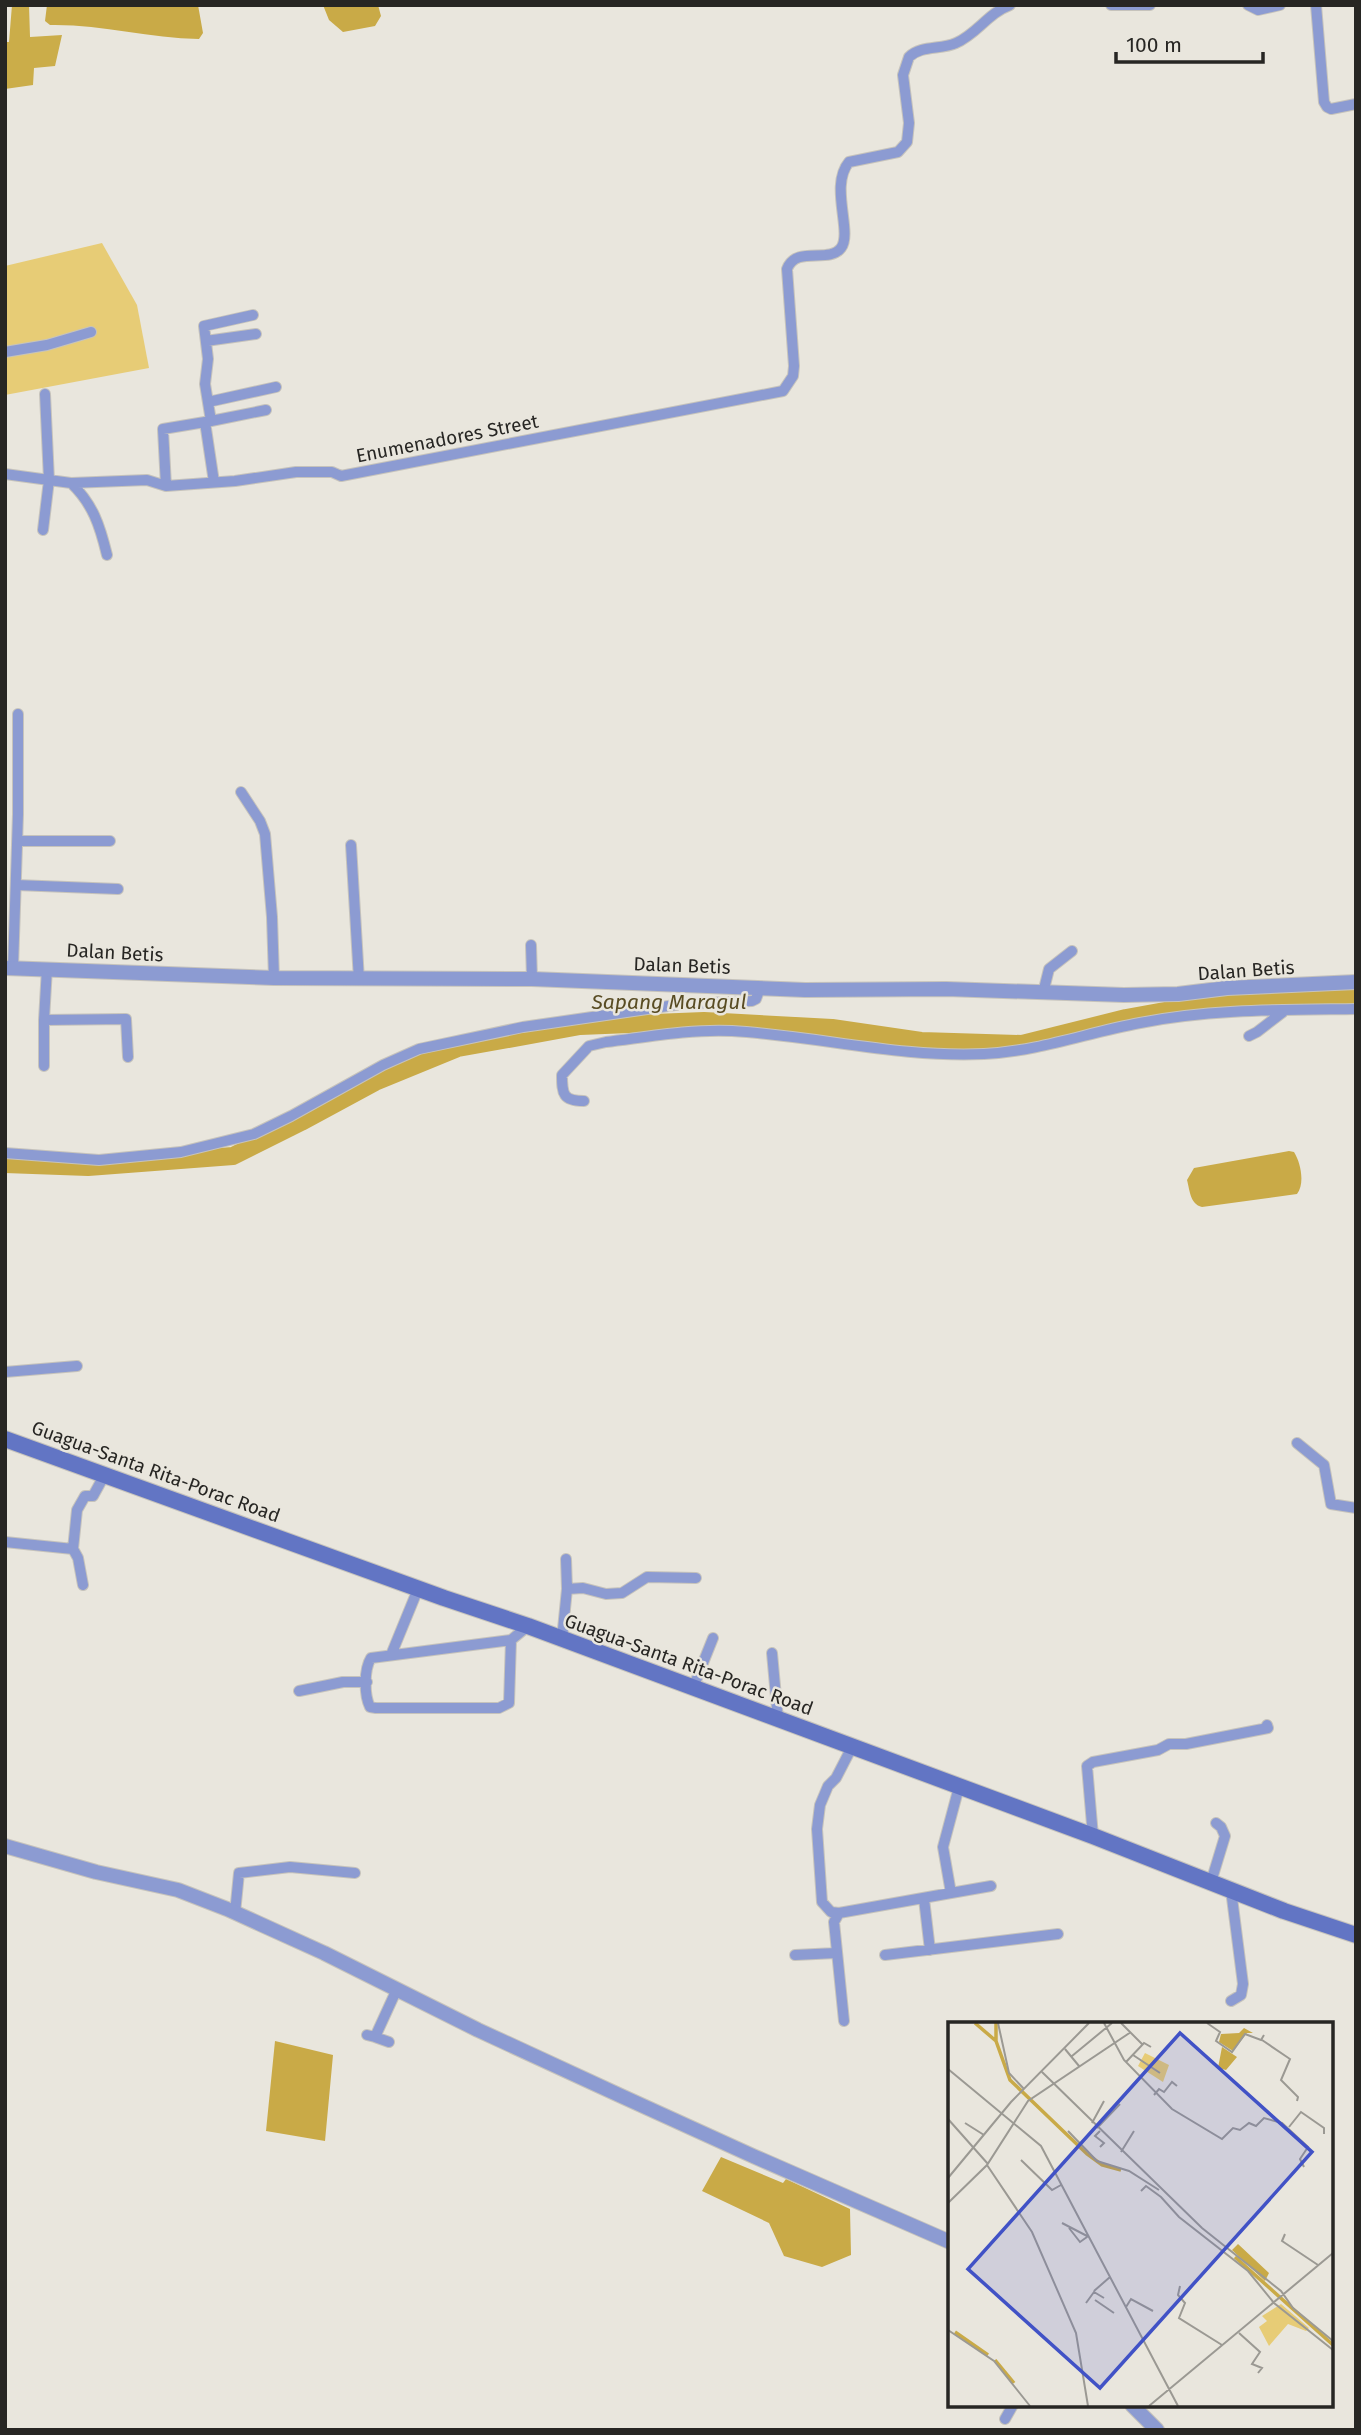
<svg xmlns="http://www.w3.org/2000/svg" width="1361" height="2435" font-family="'Fira Sans',sans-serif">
<rect width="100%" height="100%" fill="#e9e6dd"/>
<path fill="#e7cc76" d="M102,243l35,62 12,63 -144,27v-129z"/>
<path fill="#cbad49" d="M12,5h17l1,32 32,-2 -7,31 -21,2 -1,17 -28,4v-47h4z"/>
<path fill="#c9aa47" d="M47,5h151l5,28 -4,6c-50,-1 -99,-15 -149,-14l-5,-4z
M323,5h55l3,11 -6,10 -32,6 -14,-12z
M1289,1151l5,1c7,11 11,32 3,42l-95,13c-12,-3 -12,-16 -15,-27l7,-12z
M275,2041l58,14 -8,86 -59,-10z
M721,2157l62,26 3,-4 64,30 1,46 -29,12 -38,-11 -15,-33 -67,-32z"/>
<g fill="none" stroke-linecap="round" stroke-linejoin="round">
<path stroke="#c9aa47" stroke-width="18" d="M5,1164l83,3 145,-11 68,-34 74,-40 83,-34 122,-22 124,-5 128,7 89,13 101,3 104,-26 88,-16 142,-5"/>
<defs>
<path id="minor" d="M1111,5h39
M1248,5l10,5 22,-5
M1316,5l8,97 3,5 4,2 25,-5
M206,341l50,-7
M5,352l42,-7 44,-13
M208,402l68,-15
M211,421l55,-11
M205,422l9,60
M5,474l66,9 76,-3 19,6 69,-5 61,-9h36l9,4 442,-85 10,-15 1,-10 -7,-97c9,-24 42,-5 54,-21 12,-16 -12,-62 8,-86l49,-10 9,-10 2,-19 -6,-48 6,-18c12,-12 32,-7 47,-14 21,-9 32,-30 54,-38
M71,483c22,21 29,43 36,72
M166,486l-3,-57 48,-8 -6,-37 3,-25 -4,-33 49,-11
M43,530l6,-50 -4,-86
M241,792l19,29 5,13 7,83 2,61
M17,841h93
M351,845l8,135
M16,885l102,4
M531,945l1,34
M13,968l5,-154v-100
M47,968l-3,52 82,-1 2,38
M1043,993l6,-24 23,-18
M1249,1036l8,-4 26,-20
M44,1066v-46
M584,1101c-21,0 -22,-7 -22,-26l27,-29 17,-4c41,-5 84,-13 126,-11 85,5 168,27 252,23 56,-3 102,-21 156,-31 70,-14 144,-13 216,-14
M5,1153l94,7 82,-8 73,-18 37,-18 92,-51 36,-16 104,-22 159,-23 70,-3 4,-2 4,-11
M5,1372l72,-6
M1297,1443l27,22 7,39 25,4
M5,1542l68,7 4,-39 8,-14h8l11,-20
M73,1549l5,9 5,27
M567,1589l16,-1 23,6 16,-1 25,-16 49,1
M562,1639l5,-50 -1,-30
M511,1640l-2,63 -10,5h-123l-6,-1c-6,-12 -6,-38 1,-49l140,-18 17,-14
M772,1653l6,66
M391,1655l27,-66
M693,1688l20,-50
M299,1691l44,-9h24
M1093,1836l-6,-70 6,-4 65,-12 11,-6h17l82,-16 -1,-3
M1211,1882l14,-46 -4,-9 -5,-4
M1231,1890l12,94 -2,11 -10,6
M951,1893l40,-7
M924,1899l6,51
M235,1913l4,-40 51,-6 65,6
M839,1913l-8,-1 -9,-10 -5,-73 3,-24 8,-19 8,-8 16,-31
M795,1955l41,-2
M885,1955l173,-21
M844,2021l-10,-99 5,-9 112,-20 -8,-46 16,-60
M367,2035l8,2 22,-48
M375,2037l14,5
M1005,2419l8,-14"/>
<path id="tertiary" d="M5,968l269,10 258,1 273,11 141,-1 178,6 54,-1 49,-6 129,-6
M5,1846l91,26 82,18 49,19 97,44 154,77 141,65 134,61 197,86
M1132,2405l25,25"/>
<path id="secondary" d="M5,1439l439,159 84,28 565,210 191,75 72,24"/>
</defs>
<use href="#minor" stroke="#c6c3bc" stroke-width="12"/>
<use href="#tertiary" stroke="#c6c3bc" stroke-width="16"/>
<use href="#secondary" stroke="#c6c3bc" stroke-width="18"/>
<use href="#minor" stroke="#8c9bd2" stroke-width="10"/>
<use href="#tertiary" stroke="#8c9bd2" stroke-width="14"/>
<use href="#secondary" stroke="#6275c4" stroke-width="16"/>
</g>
<g text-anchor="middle" stroke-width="5" stroke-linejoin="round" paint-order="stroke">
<g font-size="19" fill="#272623" stroke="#e9e6dd">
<text transform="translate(447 438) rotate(-11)" y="7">Enumenadores Street</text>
<text transform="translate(115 952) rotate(3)" y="7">Dalan Betis</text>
<text transform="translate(682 965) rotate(2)" y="7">Dalan Betis</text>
<text transform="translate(1246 970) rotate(-4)" y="7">Dalan Betis</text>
<text transform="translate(156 1471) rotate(20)" y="7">Guagua-Santa Rita-Porac Road</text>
<text transform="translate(689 1664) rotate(20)" y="7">Guagua-Santa Rita-Porac Road</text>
</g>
<g font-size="21" font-style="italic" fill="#594c23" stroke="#e9e6dd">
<text x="669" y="1009">Sapang Maragul</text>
</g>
</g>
<g transform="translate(948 2022)">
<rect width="385" height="385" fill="#e9e6dd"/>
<path d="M197,31l24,12 -6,17 -25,-16zM333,282l28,24 -3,3 -18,-7 -19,22 -10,-19 8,-6 -5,-5z" fill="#e7cc76"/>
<path d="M296,6l9,5h-6l-14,18 -14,-9 2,-8 18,-1zM274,25l15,10 -11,13 -8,-2zM290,222l31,29 -4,8 -33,-31z" fill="#c9aa47"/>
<path fill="none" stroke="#c9aa47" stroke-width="3.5" d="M27,1l21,18M48,1v18l14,39 77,74 15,11 19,5M287,235l98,88M7,310l33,23M47,338l19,23"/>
<path fill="none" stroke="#9b9993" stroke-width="2" d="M50,1l11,50 15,16M156,1l20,37 48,49 50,30 11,-11 7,2 9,-7 7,3 8,-8 18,5 26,24 -8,12 4,8M173,1l21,21M259,1l13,9 -4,9 16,11 13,-18 16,6 3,-5M314,18l28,19 -9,21 17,17 -1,4M117,27l14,17M185,33l27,18M124,34l40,-33M178,40l18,-19 7,4M0,47l93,77 137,260M94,50l160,156 79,63 12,17 40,33M206,73l5,-6 5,3 8,-10 5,4M0,97l40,45M17,101l19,12M144,101l12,-22M341,105l12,-15 23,16v6M149,106l23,-24M120,109l29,30 32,10 30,19M152,109l-5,5 9,7 -4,4M173,130l13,-21M73,138l31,30 9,-5M39,143l45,67 44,101 12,73M0,156l63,-76 78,-79M193,169l5,-5 15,11 18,20 69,54 26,32 59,47M0,181l39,-38 41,-64 103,-69M114,201l27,14M121,206l11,14 7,-5M337,212l-3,7 36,24M232,264l-2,9 7,8 -6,15 43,27M146,269l16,-14M147,278l19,13M138,281l8,-11 10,6M178,285l5,-8 22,12M0,308l46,31 36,45M291,311l21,19 -8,12 10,4 -4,5M201,384l184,-153"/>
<path fill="#4152c6" fill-opacity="0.15" stroke="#4152c6" stroke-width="3.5" d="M232,11l132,119 -212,236 -132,-119z"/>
<rect width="385" height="385" fill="none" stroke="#272623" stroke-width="3.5"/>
</g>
<rect width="1361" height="2435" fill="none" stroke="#272623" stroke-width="14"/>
<path d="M1116 52v10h147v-10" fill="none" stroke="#272623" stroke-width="3.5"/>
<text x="1126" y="52" font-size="21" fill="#272623" stroke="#e9e6dd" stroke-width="5" paint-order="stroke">100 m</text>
</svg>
